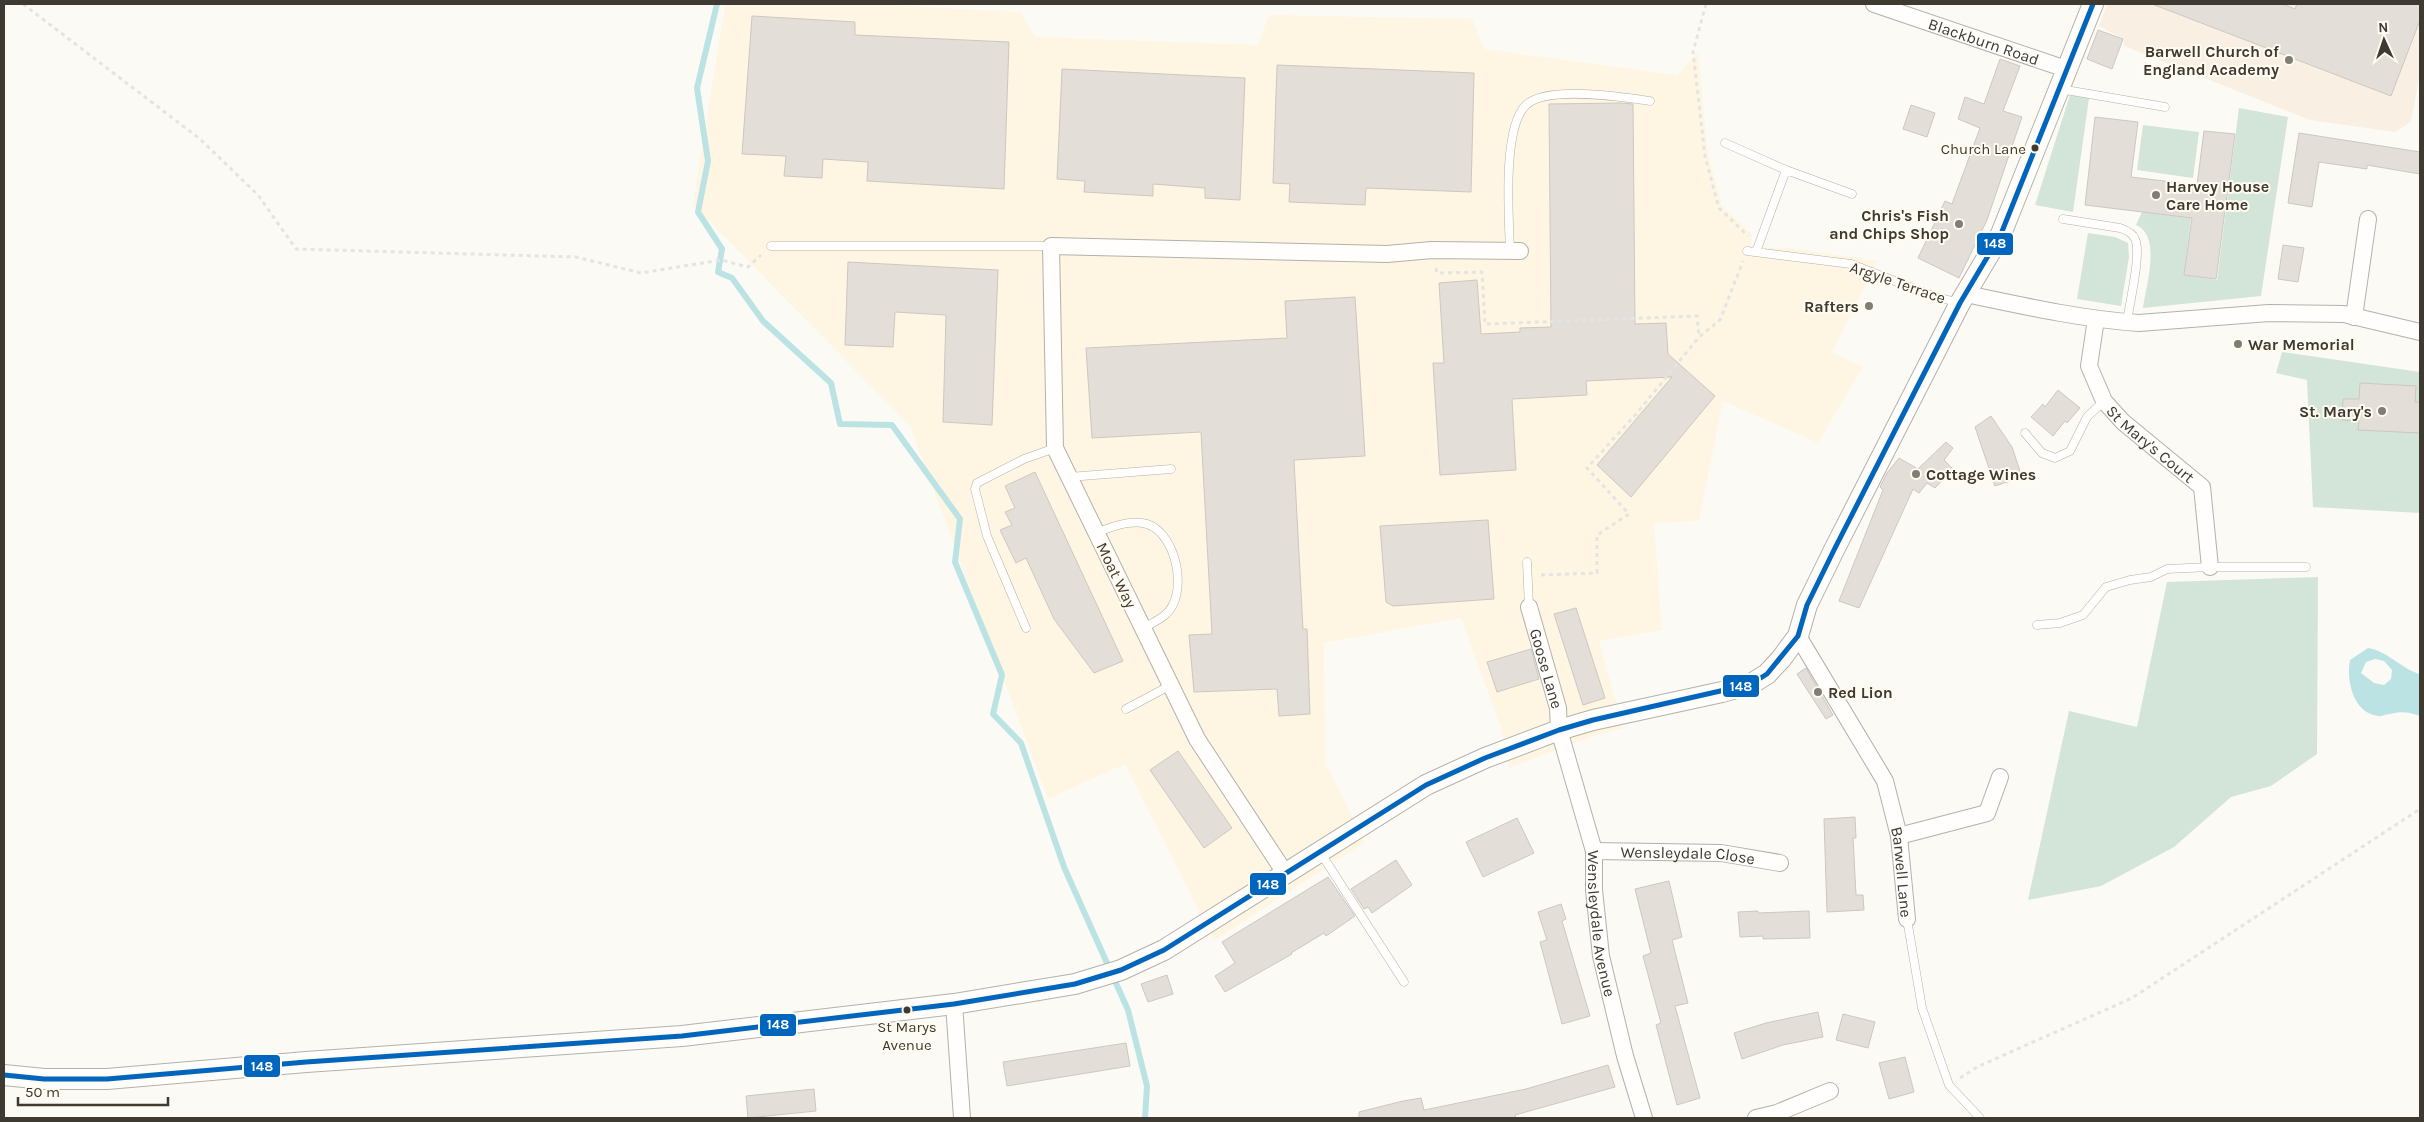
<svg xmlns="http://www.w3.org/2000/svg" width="2424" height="1122" font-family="Karla,sans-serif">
<rect width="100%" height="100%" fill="#fcfaf4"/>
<path fill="#fef6e2" d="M725,4h145l150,8 16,25 222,8 11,-30 203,4 12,30 193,26 21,-23 10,101 14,53 30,28 -1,14h38l89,13 -46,91 31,15 -45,76 -95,-42 -24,120 -45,2 8,107 -63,11 24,87 -30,8 -84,32 -7,-37 -41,-113 -137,25 2,121 39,78 -151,99 -89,-177 -77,35 -138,-373 -217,-221z"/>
<path fill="#f9efe3" d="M2107,4h313v69l-9,49 -16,10 -85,-12 -186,-74v-7l-25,-13z"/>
<path fill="#d3e4d8" d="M2070,95l19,3 -16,114 -38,-7z
M2239,108l49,9 -27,179 -118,12c3,-23 19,-72 -7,-83l6,-13 49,6 -7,57 33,5z
M2143,125l56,7 -6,46 -56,-8z
M2088,233l27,4 13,6 1,14 -8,49 -44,-7z
M2282,352l138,20v141l-107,-6 -6,-127 -31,-7z
M2318,577l-1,177 -46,32 -40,11 -57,50 -73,39 -73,14 41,-189 68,16 30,-145z"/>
<path fill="#bce3e4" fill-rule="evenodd" d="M2368,648c20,3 33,21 52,26v42c-11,-4 -19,-5 -30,-2 -3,0 -9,3 -12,2 -25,-3 -32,-36 -28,-56zM2375,659l9,2 8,9 -1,9 -7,6 -10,-2 -13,-10 5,-11z"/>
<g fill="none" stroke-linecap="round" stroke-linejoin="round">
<path stroke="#bce3e4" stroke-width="6" d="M717,4l-20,84 11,73 -10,51 24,37 -4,23 14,6 31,43 68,62 9,41 52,1 68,94 -5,43 47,113 -9,39 28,29 43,124 64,143 19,76 -2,32"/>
</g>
<path fill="#e3dfd8" stroke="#ccc8c1" d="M2152,4h130l13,5 2,-5h123v16l-29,76z
M752,16l103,6v13l154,7 -5,147 -137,-8 1,-19 -45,-3 -1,19 -38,-2 2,-20 -44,-2z
M2098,30l25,9 -11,30 -25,-10z
M2000,59l20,7 -17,45 19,6 -35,103 -28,58 -41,-20 27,-57 7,3 28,-76 -22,-9 7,-22 19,7z
M1277,65l197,8 -3,119 -105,-4 -1,17 -76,-3 1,-18 -17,-1z
M1062,69l183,9 -5,122 -35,-2v-10l-52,-4v12l-69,-4 1,-11 -28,-2z
M1620,103l13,1 2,220 31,-1 2,31 47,42 -84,101 -34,-32 75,-88 -86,4 1,14 -75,4 4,71 -76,5 -7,-112h11l-5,-80 38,-3 4,54 39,-2v-4l31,-1 -2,-223z
M1911,105l24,8 -8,24 -24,-8z
M2095,117l43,5 -7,55 66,8 7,-54 31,3 -19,145 -32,-4 8,-57 -107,-13z
M2299,133l121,19v22l-53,-9v4l-48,-7 -7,45 -24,-4z
M2283,245l21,3 -6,34 -20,-3z
M848,262l150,8 -6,155 -49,-3 3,-107 -51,-3 -2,35 -48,-2z
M1355,297l10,159 -71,4 9,169h4l3,85 -31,2 -2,-27 -83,3 -5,-57 23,-1 -11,-202 -109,6 -6,-90 201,-10 -2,-37z
M2360,383l56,3 -1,16h5v31l-62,-3 1,-9 -17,-1 1,-21h16z
M2058,390l22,18 -13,15 -2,-2 -12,15 -22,-19 12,-13 2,3z
M1991,416l21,31 10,30 -27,9 -20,-59z
M1946,442l7,6 -9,12 9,9 -18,19 -8,-5 -8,10 -6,-4 -54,119 -20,-7 44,-111 -3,-3 7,-14 12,-15 19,11z
M1035,472l88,189 -29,12 -40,-54 -28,-61 -10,5 -16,-33 12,-5 -7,-13 10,-4 -10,-22z
M1488,520l6,79 -101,7 -7,-4 -6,-76z
M1576,608l29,90 -22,7 -29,-91z
M1531,649l8,30 -42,13 -10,-30z
M1806,668l27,47 -7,4 -29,-45z
M1178,751l54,77 -28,20 -54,-78z
M1855,817l1,21h-3l3,57h7l1,15 -37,2 -3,-93z
M1517,818l17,35 -51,24 -17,-35z
M1396,860l16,25 -40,28 -4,-6 -4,2 -13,-20z
M1328,877l27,39 -29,20 -2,-3 -33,20 1,1 -67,38 -10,-16 20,-13 -13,-21z
M1669,881l13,56 -10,3 16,63 -13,3 25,92 -23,7 -21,-80 5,-2 -18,-67 8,-3 -16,-64z
M1561,904l5,15 -4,2 28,95 -28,8 -22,-82 7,-2 -9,-28z
M1758,911v2l51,-2 1,27 -47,1v-3l-23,1 -2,-25z
M1167,975l6,19 -25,8 -7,-18z
M1818,1012l5,25 -40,8 -41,14 -8,-26 32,-10z
M1843,1014l32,8 -7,26 -32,-8z
M1126,1043l4,23 -123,20 -4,-24z
M1905,1057l9,35 -25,7 -10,-36z
M1608,1065l7,22 -100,28 1,3h-157v-6l44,-11 18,-3 3,12 102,-21z
M814,1089l2,22 -68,7 -2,-22z"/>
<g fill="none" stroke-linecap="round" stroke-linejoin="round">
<defs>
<path id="service" d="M2060,89l105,18
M1725,143l61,27 -30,82
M1786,170l66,24
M2063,219l57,9c6,2 13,5 15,11 7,14 -6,66 -8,83
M771,246h280
M1510,251c-1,-33 -8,-123 16,-146 21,-20 97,-8 124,-4
M1747,251l104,13 82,32 27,7
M2025,433l17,20 13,5 15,-7 17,-34 17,-16
M1069,477l102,-8
M1096,533c17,-7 43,-17 59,-5 23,16 32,67 11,86 -6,6 -16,10 -23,14
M1527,562l2,45
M2037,625l23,-2 23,-8 23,-28 24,-7 21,-3 16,-8 43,-2h96
M1026,628l-39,-92 -12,-47 2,-6 47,-24 31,-11
M1126,709l45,-24
M1320,852l84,130
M1907,919l15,89 27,77 31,33"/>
<g id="minor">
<path id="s1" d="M1874,4l192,65"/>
<path d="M1966,294c57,12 115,25 173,29l130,-10 75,1 76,18"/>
<path d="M2354,317l14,-98"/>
<path id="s2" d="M2096,319l-7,47 15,35 19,21 79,65 8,80"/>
<path id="s3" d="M1529,607l29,101 1,22 35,121v39l7,66 24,100 19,62"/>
<path id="s4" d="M1798,636l87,145 14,55 8,83"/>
<path d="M1899,836l88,-23 13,-36"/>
<path id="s5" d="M1594,851l127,2 59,10"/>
<path d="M1285,873l-88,-134 -142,-291 -4,-202 336,8 45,-4 88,1"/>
<path d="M954,1004l8,114"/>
<path d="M1756,1118l21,-5 53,-22"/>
</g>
<path id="tertiary" d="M4,1075l40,4h63l199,-17 376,-26 272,-32 121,-20 46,-14 43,-20 262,-165 59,-27 74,-28 34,-10 129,-28 29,-8 16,-10 14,-15 17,-23 9,-31 28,-57 125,-245 41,-69 92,-230"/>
</defs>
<use href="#service" stroke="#b3b1aa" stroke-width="9"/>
<use href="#minor" stroke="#b3b1aa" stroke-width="18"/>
<use href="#tertiary" stroke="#b3b1aa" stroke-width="22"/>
<path stroke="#e4e4e2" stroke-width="3" stroke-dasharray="4 4" stroke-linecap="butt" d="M23,4l177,135 58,56 38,54 280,8 65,16 80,-13 27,7 13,-12
M1706,4l-13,48 12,104 14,52 29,28
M1436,268l1,5 45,-1 3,52 212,-8 2,20
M1541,575l56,-2v-38l32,-21 -42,-46 50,-55 62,-76 21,-17 23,-59
M1960,1078l17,-11 155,-69 288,-189"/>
<use href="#service" stroke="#fffefd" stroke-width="8"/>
<use href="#minor" stroke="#fffefd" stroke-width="16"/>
<use href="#tertiary" stroke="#fffefd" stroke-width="20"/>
<defs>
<path id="bus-1" d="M4,1075l40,4h63l199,-17 376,-26 272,-32 121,-20 46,-14 43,-20 262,-165 59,-27 74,-28 34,-10 158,-36 16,-10 31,-38 9,-31 28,-57 125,-245 41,-69 92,-230"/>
</defs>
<use href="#bus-1" stroke="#fffbf1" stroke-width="9"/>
<use href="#bus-1" stroke="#0065bd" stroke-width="5"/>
</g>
<g fill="#807d75" stroke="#fffbf1" stroke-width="2">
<circle cx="2289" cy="60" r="5"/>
<circle cx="2156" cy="195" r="5"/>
<circle cx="1959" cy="224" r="5"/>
<circle cx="1869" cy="306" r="5"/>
<circle cx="2238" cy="344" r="5"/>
<circle cx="2382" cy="411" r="5"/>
<circle cx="1916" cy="474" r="5"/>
<circle cx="1818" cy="692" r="5"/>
</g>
<g fill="#3e3a31" stroke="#fffbf1" stroke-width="2">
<circle cx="2035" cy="148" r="4.5"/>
<circle cx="907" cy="1010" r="4.5"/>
</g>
<g text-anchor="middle" stroke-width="4" stroke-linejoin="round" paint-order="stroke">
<g font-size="15" fill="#3e3a31" stroke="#fffbf1" text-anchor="end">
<text x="2026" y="154">Church Lane</text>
<text x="907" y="1032" text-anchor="middle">St Marys<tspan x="907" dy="18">Avenue</tspan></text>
</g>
<g font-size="16" fill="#3e3a31" stroke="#fffbf1">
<text dy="6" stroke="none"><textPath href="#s1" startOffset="116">Blackburn Road</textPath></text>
<text transform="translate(1898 282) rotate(19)" y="6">Argyle Terrace</text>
<text dy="6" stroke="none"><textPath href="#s2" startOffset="149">St Mary's Court</textPath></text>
<text transform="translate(1117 575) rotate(64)" y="6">Moat Way</text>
<text dy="6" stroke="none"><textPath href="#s3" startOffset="64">Goose Lane</textPath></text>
<text dy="6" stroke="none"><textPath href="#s5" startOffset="94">Wensleydale Close</textPath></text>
<text dy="6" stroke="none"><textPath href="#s4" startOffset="262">Barwell Lane</textPath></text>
<text dy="6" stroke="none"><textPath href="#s3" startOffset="326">Wensleydale Avenue</textPath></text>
</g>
<g font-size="16" font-weight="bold" fill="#3e3a31" stroke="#fffbf1" text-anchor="end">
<text x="2279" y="57">Barwell Church of<tspan x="2279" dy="18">England Academy</tspan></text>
<text x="2166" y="192" text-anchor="start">Harvey House<tspan x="2166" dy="18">Care Home</tspan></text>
<text x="1949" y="221">Chris's Fish<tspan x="1949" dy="18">and Chips Shop</tspan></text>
<text x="1859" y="312">Rafters</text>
<text x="2248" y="350" text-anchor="start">War Memorial</text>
<text x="2372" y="417">St. Mary's</text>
<text x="1926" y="480" text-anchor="start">Cottage Wines</text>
<text x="1828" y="698" text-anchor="start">Red Lion</text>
</g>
</g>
<g stroke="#fffbf1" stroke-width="2">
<rect x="1976" y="232" width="38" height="24" rx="5" fill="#0065bd"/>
<rect x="1722" y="674" width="38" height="24" rx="5" fill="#0065bd"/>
<rect x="1249" y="872" width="38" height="24" rx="5" fill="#0065bd"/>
<rect x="759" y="1013" width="38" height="24" rx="5" fill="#0065bd"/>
<rect x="243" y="1054" width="38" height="24" rx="5" fill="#0065bd"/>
</g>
<g font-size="14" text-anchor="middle" font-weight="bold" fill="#fff">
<text x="1995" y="248">148</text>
<text x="1741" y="691">148</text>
<text x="1268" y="889">148</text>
<text x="778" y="1029">148</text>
<text x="262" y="1071">148</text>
</g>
<rect width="2424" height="1122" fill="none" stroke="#3e3a31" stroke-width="10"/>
<g transform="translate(2384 40) rotate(357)" stroke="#fffbf1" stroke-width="4" paint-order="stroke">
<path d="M0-4L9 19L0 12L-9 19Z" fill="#3e3a31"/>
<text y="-8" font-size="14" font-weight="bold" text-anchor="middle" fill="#3e3a31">N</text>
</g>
<path d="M18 1097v8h150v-8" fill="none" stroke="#3e3a31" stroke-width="2.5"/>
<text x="25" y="1097" font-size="15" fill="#3e3a31" stroke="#fffbf1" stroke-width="4" paint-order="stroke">50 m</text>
</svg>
